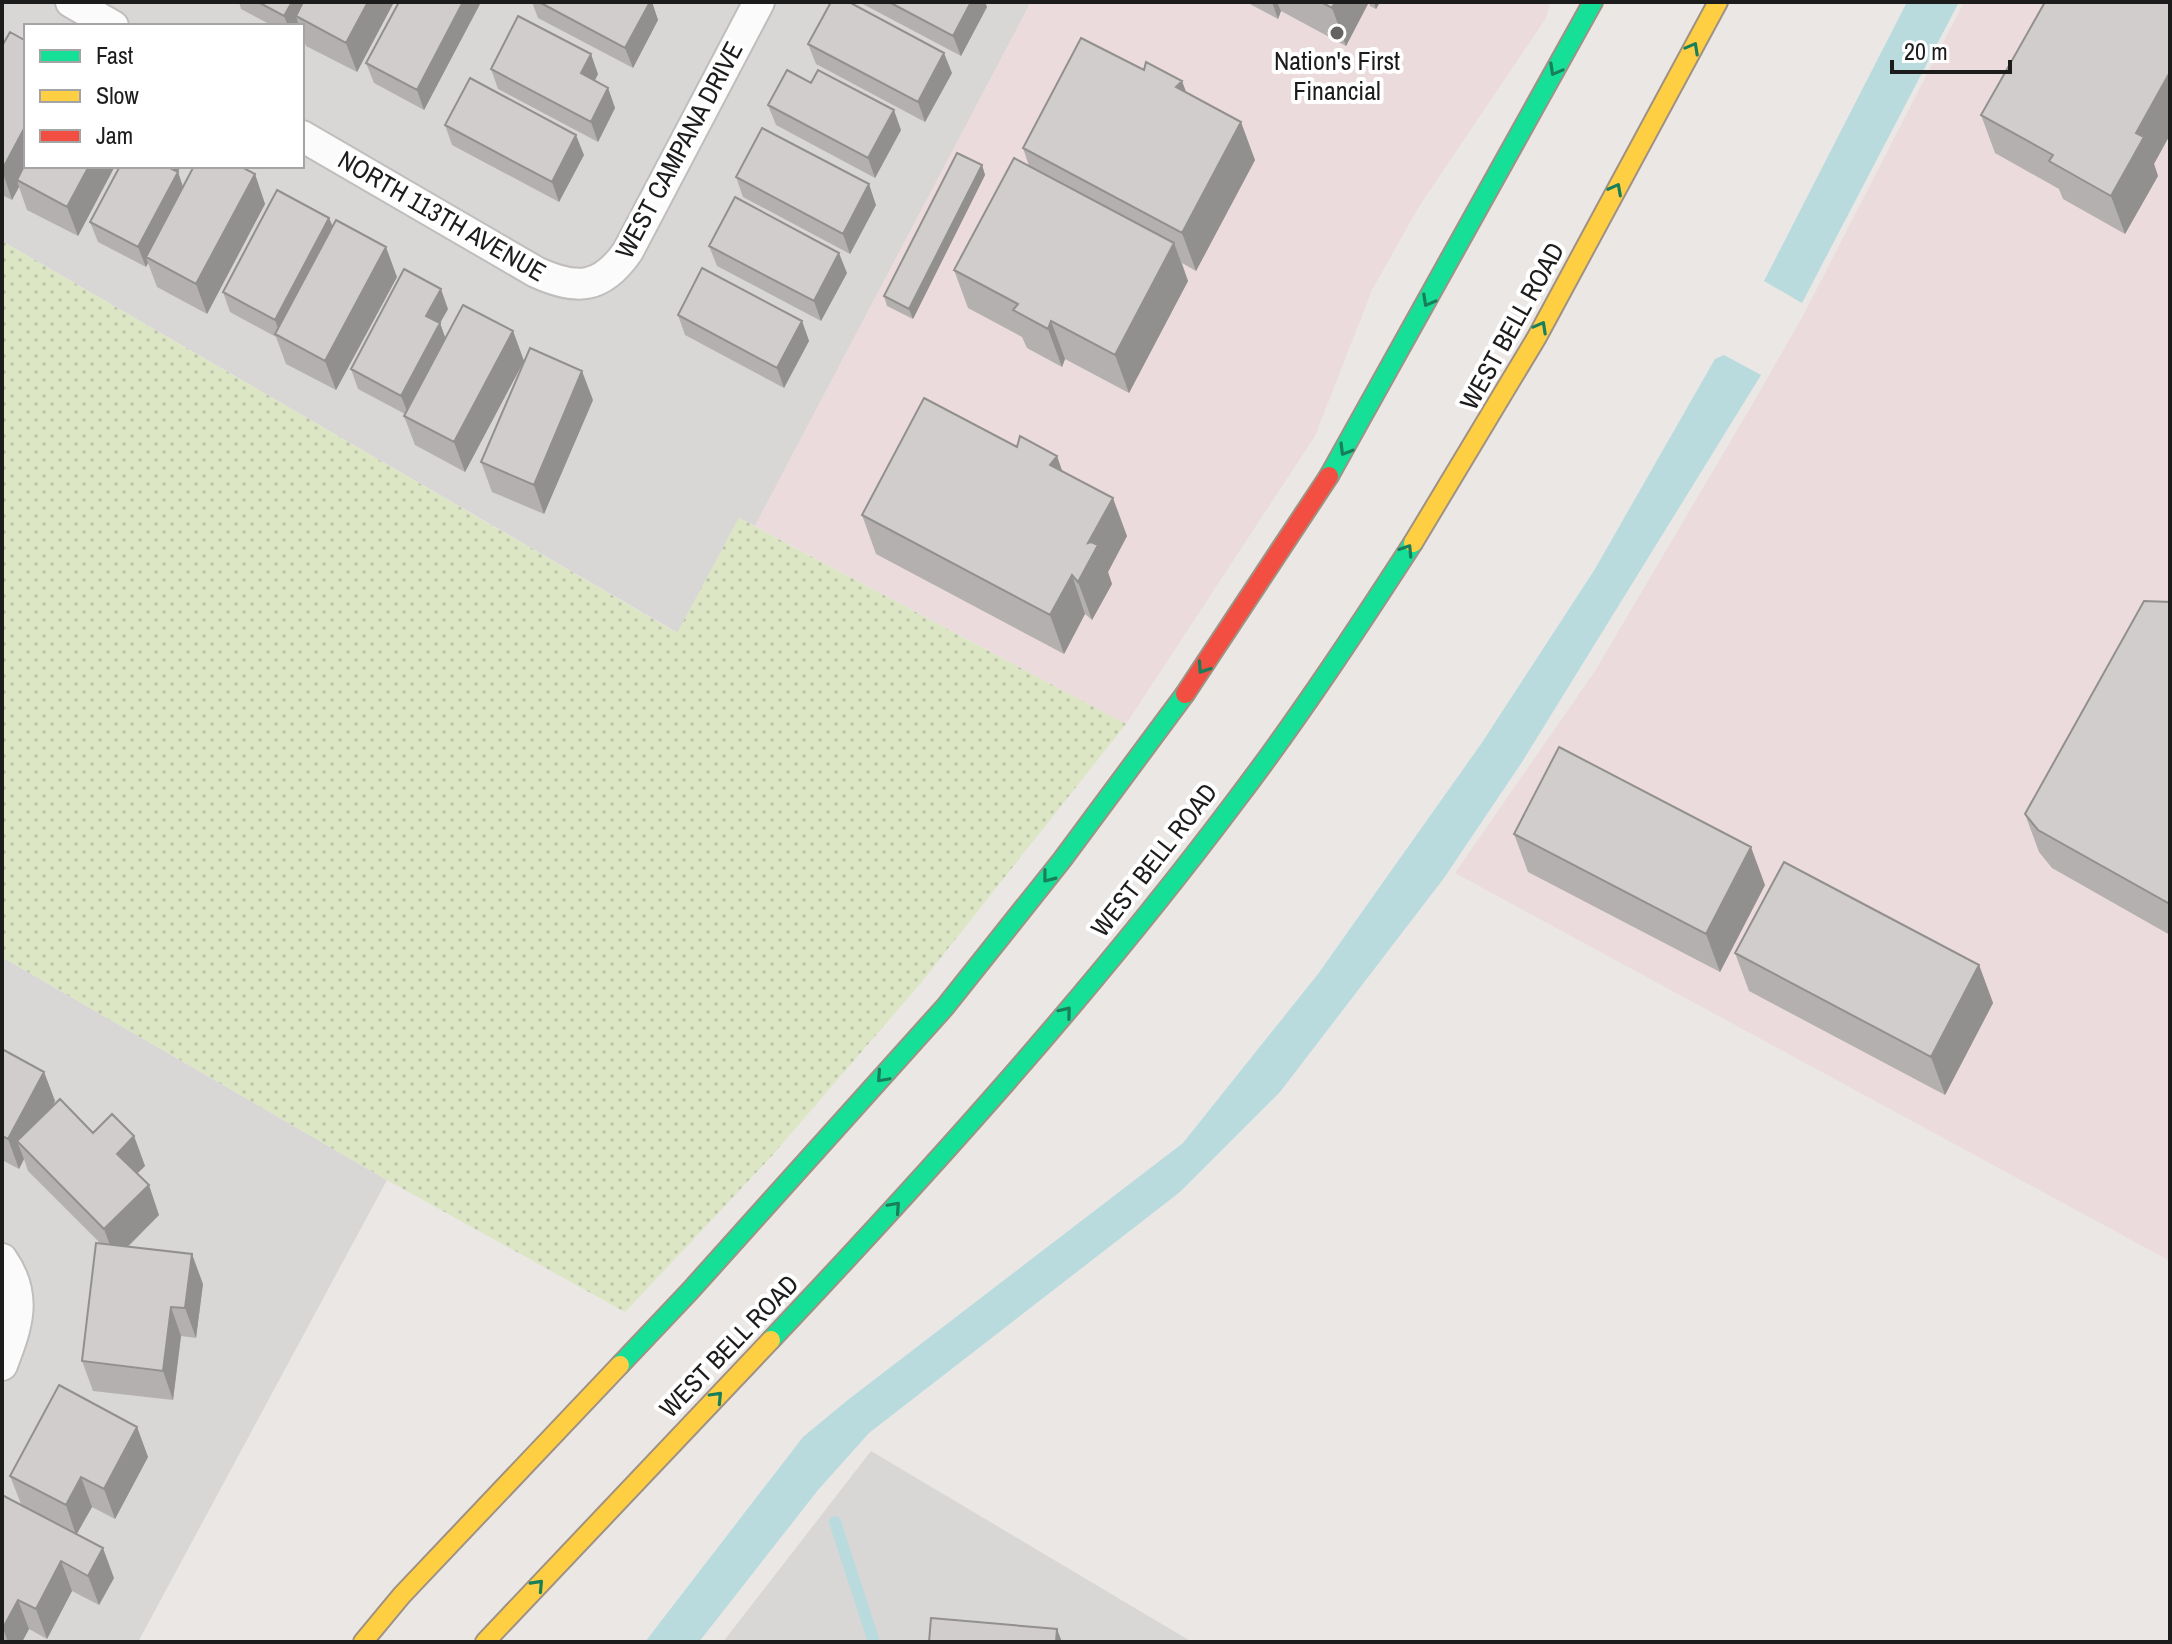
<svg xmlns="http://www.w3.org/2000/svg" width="2172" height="1644" font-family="'Archivo Narrow',sans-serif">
<defs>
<pattern id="grass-dots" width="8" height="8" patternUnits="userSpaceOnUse" patternTransform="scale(2)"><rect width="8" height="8" fill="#dce6c5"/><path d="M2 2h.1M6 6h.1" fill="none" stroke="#bcc5a9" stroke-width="1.8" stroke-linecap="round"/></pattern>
</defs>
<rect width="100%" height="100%" fill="#eae7e5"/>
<path fill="#d9d7d6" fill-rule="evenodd" d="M2,2h1029l-276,524 -16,-8 -61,115 -676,-392zM26,26h276v140h-276z
M2,957l385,223 -249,462h-136z
M871,1451l321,191h-469z"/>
<path fill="#ecdbdc" d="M1031,2h519l-4,16 -128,190 -46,82 -57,146 -189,288 -371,-198z
M1964,2h206v1259l-715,-388 140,-202 154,-261 55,-96z"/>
<path fill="url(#grass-dots)" d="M2,241l675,392 62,-115 387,206 -206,260 -151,175 -144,153 -238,-132 -385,-223z"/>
<path fill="#b9dbdd" d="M1907,2h52l-157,301 -38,-22z
M1724,355l37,20 -239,387 -78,116 -164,214 -100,100 -311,241 -51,57 -119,152h-54l158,-205 46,-38 334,-256 135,-169 163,-230 114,-175 120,-210z"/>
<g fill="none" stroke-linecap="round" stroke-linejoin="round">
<path stroke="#b9dbdd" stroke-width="12" d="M835,1522l39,120"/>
<defs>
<path id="street" d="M71,2l42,24
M302,136l234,136c41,19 66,17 92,-21l131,-249
M2,1259c26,37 15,67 0,106"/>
<path id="fast" d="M1329,476l264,-474
M771,1340c162,-172 321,-348 463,-537 64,-84 122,-172 179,-260
M620,1365l70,-74 255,-284 117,-147 123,-166"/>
<path id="slow" d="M1413,543l124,-206 181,-335
M363,1642l39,-47 218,-230
M485,1642l286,-302"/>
<path id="jam" d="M1185,694l144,-218"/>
</defs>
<use href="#street" stroke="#c0bebd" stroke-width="34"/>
<use href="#fast" stroke="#9f9183" stroke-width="22"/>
<use href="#slow" stroke="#9f9183" stroke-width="22"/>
<use href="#jam" stroke="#9f9183" stroke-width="22"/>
<use href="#street" stroke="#fcfbfb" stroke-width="30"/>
<use href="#fast" stroke="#16e098" stroke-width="18"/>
<use href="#slow" stroke="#ffcf43" stroke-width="18"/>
<use href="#jam" stroke="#f24e42" stroke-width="18"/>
</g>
<path fill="#b4b0af" d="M239,2h155l-37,70 -51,-26 -4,-12v-8h-3l-1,-3 -1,3h-24l-32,-17z
M532,2h120l6,18 -25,48 -95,-50z
M859,2h126l2,5 -26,49z
M1246,2h134l-4,7 -6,-3 -1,-4 -23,44 -65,-35 -3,8z
M480,4l-56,106 -50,-27 -8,-20z
M2,36l2,6 111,124 -37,70 -51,-26 -8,-23 -7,13 -10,-5z
M808,44l144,29 -27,49 -109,-58z
M491,69l107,5 -3,7 13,7 7,20 -17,34 -100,-53z
M1144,70l38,11 4,12 69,67 -59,111 -14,-8 6,18 -59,112 -64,-34 -3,8 -35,-19 -5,-11 -54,-29 -14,-38 75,-104 -6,-18z
M768,105l133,25 -26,48 -99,-53z
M1981,115l173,49 4,12 -33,58 -62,-35 -4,-10 -64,-36z
M445,125l139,30 -25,47 -107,-57z
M982,165l3,10 -72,144 -26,-13 -3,-10z
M178,172l5,15 72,-13 10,30 -58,110 -50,-27 -9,-24 -2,4 -48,-25 -8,-20z
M736,177l140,28 -26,49 -107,-57z
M329,218l4,8 64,51 -61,113 -50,-26 -10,-27 -46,-25 -7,-20z
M709,246l138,27 -26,48 -104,-55z
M448,309l-8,14 5,14 68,-6 11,30 -59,111 -50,-27 -11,-29 1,-2 -47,-25 -7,-20z
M678,315l124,6 7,20 -25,47 -99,-53z
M593,400l-49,114 -52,-22 -11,-30z
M1017,447l40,9 5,15 65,65 -19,36 4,12 -20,36 -7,-6 -21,40 -188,-100 -14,-39z
M2170,602v333l-118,-67 -13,-16 -14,-38z
M1514,834l251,51 -45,87 -192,-100z
M1735,953l244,12 14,38 -48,92 -196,-104z
M2,1049l42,23 11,29 -4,6 42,26 41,3 11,30 -8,8 22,41 -31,32 75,37 -7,54 -15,-2 -8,64 -80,-9 -11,-30 18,-118 -72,-72 -4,-12 -5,10 -17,-9z
M137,1427l11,30 -33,62 -23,-12 -15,27 37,44 -15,27 -27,-14 -25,48 -18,-10 -7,13h-20v-147l19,9 -11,-28z"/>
<path fill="#92908f" d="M292,2h18l-14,14 2,7 -1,3h-9l-4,-10z
M368,2h26l-37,70 -11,-29z
M463,2h17v2l-56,106 -7,-20z
M650,2h2l6,18 -25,48 -8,-20z
M971,2h14l2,5 -26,49 -8,-20z
M1272,2h5l4,9 -3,8z
M1335,2h34l-23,44 -14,-38z
M1374,2h6l-4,7z
M944,53l8,20 -27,49 -7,-20z
M591,54l7,20 -10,19 -7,-20z
M2170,72v63l-16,29 4,12 -33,58 -14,-38 25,-63z
M1182,81l14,38 -20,-32z
M608,88l7,20 -17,34 -7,-20z
M894,110l7,20 -26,48 -7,-20z
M1241,122l14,38 -59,111 -14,-38z
M26,125v41l-9,14 2,7 -7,13 -10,-30z
M576,135l8,20 -25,47 -7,-20z
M982,165l3,10 -72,144 -4,-10z
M89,166h26l-37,70 -11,-29z
M164,166h17l-10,19z
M178,172l7,21 -39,64 2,6 -2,4 -8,-20z
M255,174l10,30 -58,110 -11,-30z
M869,184l7,21 -26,49 -7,-20z
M329,218l8,20 -56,99 -6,-17z
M1174,243l14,38 -59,112 -14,-38z
M386,247l11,30 -61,113 -11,-29z
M839,253l8,20 -26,48 -7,-20z
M441,289l7,20 -8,14 7,20 -38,73 -8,-20 25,-80z
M802,321l7,20 -25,47 -7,-20z
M1051,321l14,38 -3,8 -14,-38z
M513,331l11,30 -59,111 -11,-30z
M582,371l11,29 -49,114 -10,-29z
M1057,456l13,38 -20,-29z
M1113,498l14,38 -19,36 4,12 -20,36 -14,-38 10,-39z
M1072,575l13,39 -21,40 -14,-39z
M1751,847l14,38 -45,87 -14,-38z
M1979,965l14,38 -48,92 -14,-38z
M44,1072l11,29 -27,51 -11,-11 7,18 -5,10 -11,-30z
M134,1136l11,30 -18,17 -10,-29z
M149,1185l10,30 -44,44 -11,-30z
M192,1254l11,30 -7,54 -11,-30z
M171,1307l10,29 -8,64 -10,-29z
M137,1427l11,30 -33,62 -11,-30z
M81,1477l11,30 -16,28 -10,-30z
M103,1548l11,30 -15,27 -11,-29z
M61,1561l11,30 -25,48 -11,-30z
M18,1600l11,29 -7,13h-14l-5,-14z
M1057,1629l5,13h-6z"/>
<path fill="#d1cdcc" stroke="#92908f" stroke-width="2" d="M258,2h34l-8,14z
M303,2h65l-22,41 -50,-27z
M399,2h64l-46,88 -51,-27z
M539,2h111l-25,46z
M831,2h18l95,51 -26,49 -110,-58z
M889,2h82l-18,34z
M1321,2h14l-3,6z
M2045,2h125v70l-34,61 8,4 -33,59 -62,-35 4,-6 -72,-40z
M518,16l73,38 -10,19 27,15 -17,34 -100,-53z
M10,32l16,9v84l-24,45v-124z
M1081,38l63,32 2,-8 36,19 -6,6 65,35 -59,111 -159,-85z
M787,70l24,13 7,-13 76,40 -26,48 -100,-53z
M470,78l106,57 -24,47 -107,-57z
M762,128l107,56 -26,50 -107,-57z
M957,153l25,12 -73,144 -25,-13z
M1014,158l160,85 -59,112 -64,-34 -3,8 -35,-19 5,-6 -64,-34z
M26,162v4h63l-22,41 -50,-27z
M120,166h46l12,6 -40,75 -48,-25z
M194,166h46l15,8 -59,110 -50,-27z
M277,190l52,28 -54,102 -52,-28z
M735,197l104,56 -25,48 -105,-55z
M336,220l50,27 -61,114 -50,-27z
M702,268l100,53 -25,47 -99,-53z
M404,269l37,20 -15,27 14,7 -39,73 -50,-27z
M463,305l50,26 -59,111 -50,-26z
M530,348l52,23 -48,114 -53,-23z
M924,398l93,49 3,-11 37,20 -7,9 63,33 -25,45 3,-1 7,3 -20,37 -6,-7 -22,40 -188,-100z
M2144,601l26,1v302l-132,-74 -13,-16z
M1559,747l192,100 -45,87 -192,-100z
M1784,862l195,103 -48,92 -196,-104z
M2,1049l42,23 -36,67 -6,-3z
M60,1099l33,34 19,-19 22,22 -17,18 32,31 -45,44 -87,-88z
M96,1243l96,11 -7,54 -14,-1 -8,64 -81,-10z
M59,1385l78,42 -33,62 -23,-12 -15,28 -56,-29z
M2,1495l101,53 -15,28 -27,-15 -25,48 -18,-9 -15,28z
M931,1618l126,11 -1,13h-127z"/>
<defs><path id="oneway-chevron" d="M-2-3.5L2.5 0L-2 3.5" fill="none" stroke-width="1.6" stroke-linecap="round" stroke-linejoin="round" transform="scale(2)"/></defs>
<g stroke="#197e5a">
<use href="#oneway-chevron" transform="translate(1693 48) rotate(-61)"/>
<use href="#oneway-chevron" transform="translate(1555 70) rotate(119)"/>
<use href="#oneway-chevron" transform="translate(1616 189) rotate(-62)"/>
<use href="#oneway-chevron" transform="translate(1428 301) rotate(119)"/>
<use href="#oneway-chevron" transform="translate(1541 327) rotate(-61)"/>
<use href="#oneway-chevron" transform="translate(1345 450) rotate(121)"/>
<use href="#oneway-chevron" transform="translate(1407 550) rotate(-57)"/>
<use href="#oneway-chevron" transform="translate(1203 668) rotate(124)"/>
<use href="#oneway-chevron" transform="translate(1048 877) rotate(128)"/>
<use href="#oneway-chevron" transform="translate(1066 1012) rotate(-51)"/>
<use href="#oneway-chevron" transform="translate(882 1077) rotate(132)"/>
<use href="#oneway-chevron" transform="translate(895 1207) rotate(-48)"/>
<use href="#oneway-chevron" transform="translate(717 1397) rotate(-46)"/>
<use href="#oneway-chevron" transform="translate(538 1585) rotate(-47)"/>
</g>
<circle fill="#646362" stroke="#fff" stroke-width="3" cx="1337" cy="33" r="8"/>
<g text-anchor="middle" stroke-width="8" stroke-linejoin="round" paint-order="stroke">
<g font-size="26" fill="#1c1c1c" stroke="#fff">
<text x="1337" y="70">Nation's First<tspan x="1337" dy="30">Financial</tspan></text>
</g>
<g font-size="26" fill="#1c1c1c" stroke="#fff">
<text transform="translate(679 150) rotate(-62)" y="9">WEST CAMPANA DRIVE</text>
<text transform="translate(442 216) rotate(30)" y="9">NORTH 113TH AVENUE</text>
<text transform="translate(1512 326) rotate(-61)" y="9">WEST BELL ROAD</text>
<text transform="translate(1154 860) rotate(-52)" y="9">WEST BELL ROAD</text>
<text transform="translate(729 1346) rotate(-46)" y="9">WEST BELL ROAD</text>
</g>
</g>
<rect width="2172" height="1644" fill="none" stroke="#1c1c1c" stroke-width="8"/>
<rect x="24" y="24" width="280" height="144" fill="#ffffff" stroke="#a4a4a4" stroke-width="2"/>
<rect x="40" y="50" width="40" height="12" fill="#16e098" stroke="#a4a4a4" stroke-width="2"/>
<text x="96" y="64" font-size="24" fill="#1c1c1c">Fast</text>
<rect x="40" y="90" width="40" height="12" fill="#ffcf43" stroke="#a4a4a4" stroke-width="2"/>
<text x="96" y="104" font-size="24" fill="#1c1c1c">Slow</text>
<rect x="40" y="130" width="40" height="12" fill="#f24e42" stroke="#a4a4a4" stroke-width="2"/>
<text x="96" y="144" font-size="24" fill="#1c1c1c">Jam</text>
<path d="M1892 60v12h118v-12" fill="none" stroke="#1c1c1c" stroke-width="4"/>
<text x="1904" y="60" font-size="24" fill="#1c1c1c" stroke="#ffffff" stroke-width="6" paint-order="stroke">20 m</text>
</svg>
